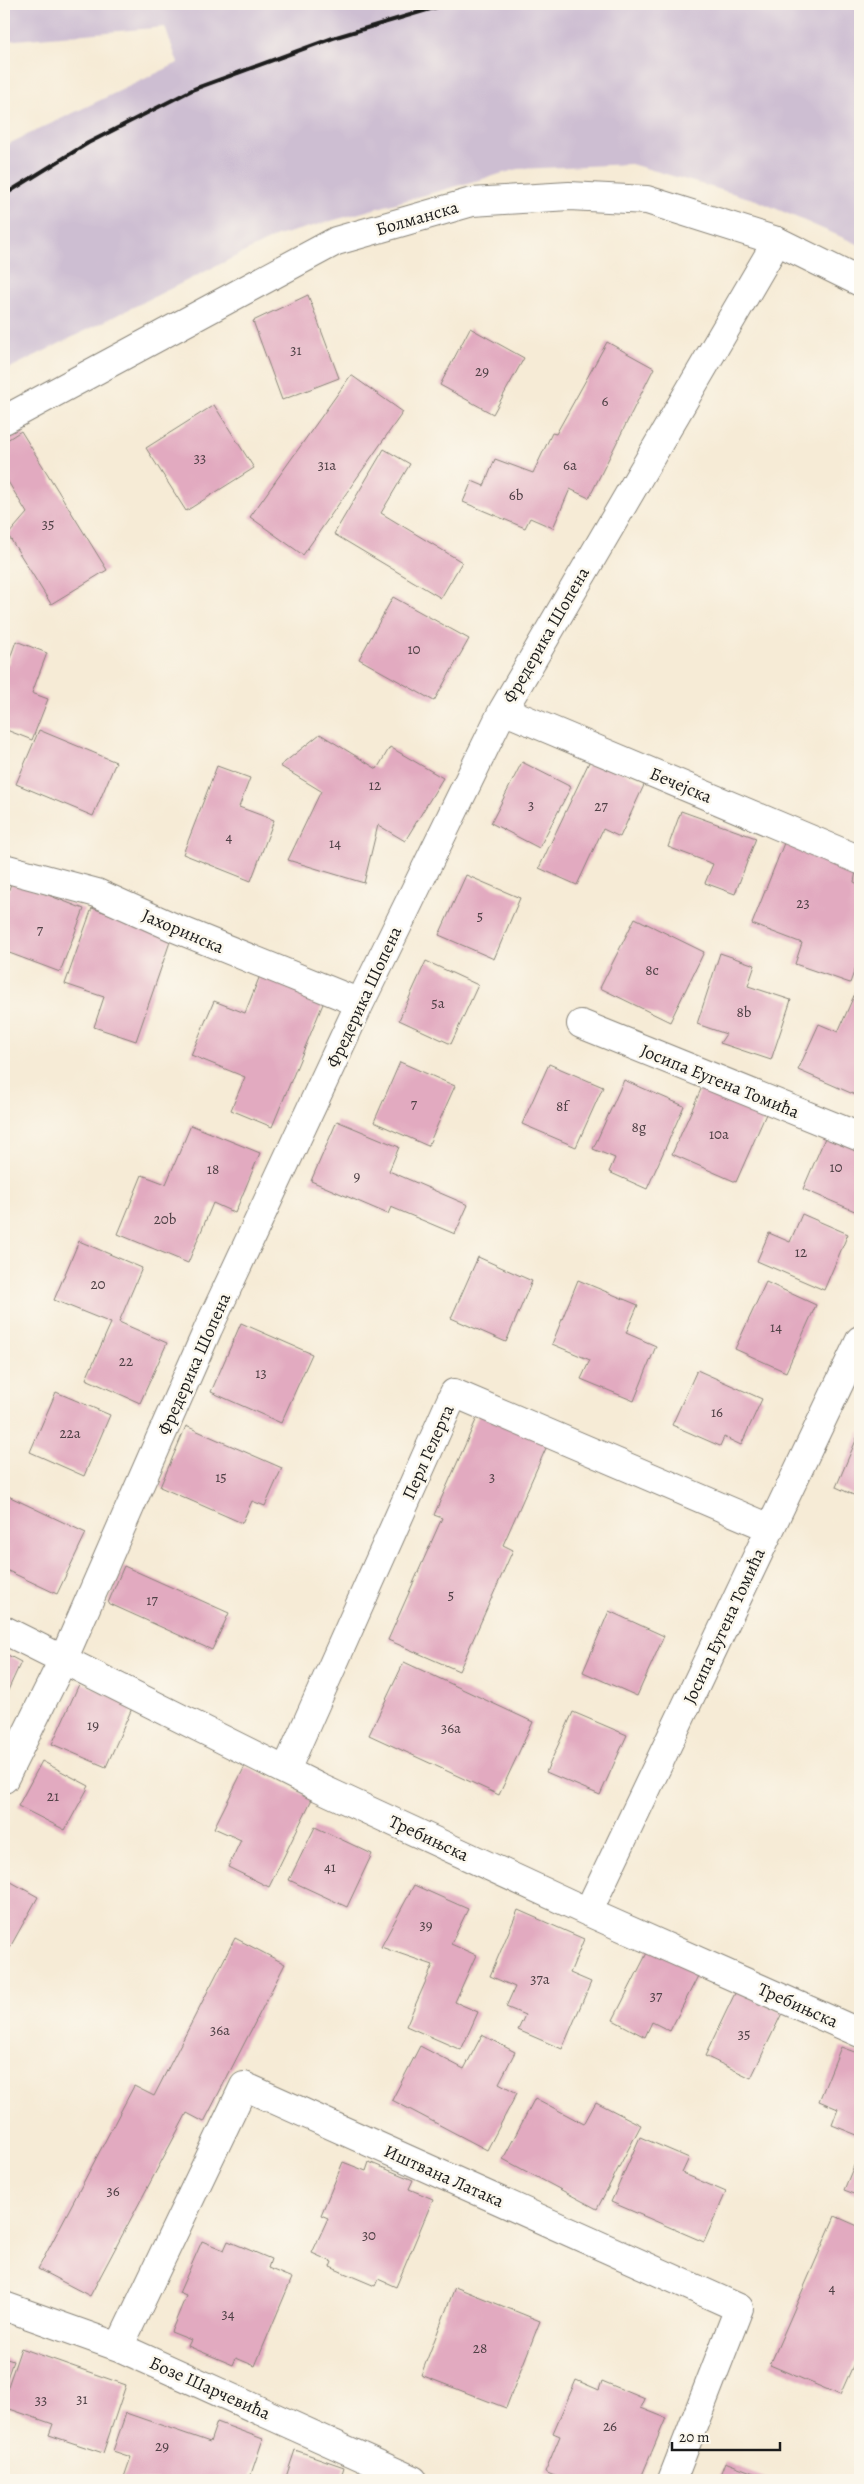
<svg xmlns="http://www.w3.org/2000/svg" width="864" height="2484" font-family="Alegreya,serif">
<rect width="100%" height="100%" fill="#fbf7ec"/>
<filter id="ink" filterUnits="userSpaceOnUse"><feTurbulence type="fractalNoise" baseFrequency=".02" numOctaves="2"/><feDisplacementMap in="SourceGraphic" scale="10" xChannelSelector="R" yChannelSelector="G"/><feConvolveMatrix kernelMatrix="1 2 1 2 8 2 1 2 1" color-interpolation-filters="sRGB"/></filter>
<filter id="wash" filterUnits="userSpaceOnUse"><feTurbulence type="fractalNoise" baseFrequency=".0096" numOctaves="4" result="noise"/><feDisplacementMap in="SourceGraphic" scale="20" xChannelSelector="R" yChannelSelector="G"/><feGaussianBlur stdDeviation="1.12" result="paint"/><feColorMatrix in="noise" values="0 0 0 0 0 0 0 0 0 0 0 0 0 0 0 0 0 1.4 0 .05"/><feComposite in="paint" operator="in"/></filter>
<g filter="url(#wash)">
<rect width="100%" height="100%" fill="#f6ebd6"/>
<path fill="#cdbed2" d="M4,4h856v241l-104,-45 -125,-36 -113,5 -241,67 -273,135v-225l174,-83 -13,-36 -161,14z"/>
<g id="blocks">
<path fill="#e2aac0" d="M308,295l31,83 -57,22 -29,-79z
M470,328l54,30 -31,56 -53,-29z
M607,342l47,26 -65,130 -19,-9 -17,39 -23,-10 -5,10 -62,-26 9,-21 12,5 11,-27 38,14 19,-40 4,1z
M351,375l52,37 -100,143 -53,-38z
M214,405l40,63 -68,43 -40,-63z
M21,431l86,139 -56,34 -43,-69 19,-22 -23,-38v-33z
M384,449l26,15 -29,49 81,49 -21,36 -107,-64z
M393,597l76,42 -35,62 -75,-42z
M16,641l31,12 -15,40 16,6 -16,41 -28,-11v-66l4,1z
M39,730l77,32 -23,54 -77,-32z
M320,734l57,35 13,-22 53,31 -38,63 -27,-16 -14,58 -76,-23 33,-69 -41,-25z
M591,758l54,25 -25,54 -17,-8 -26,56 -38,-17z
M522,762l49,25 -32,61 -48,-25z
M217,766l33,12 -11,29 35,13 -23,61 -68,-27z
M681,811l75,27 -21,56 -30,-11 8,-19 -45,-17z
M784,843l72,28 -2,11 6,3v77l-2,-1 -8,22 -55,-19 7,-21 -50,-19z
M466,875l54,23 -26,61 -55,-24z
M12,881l72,28 -24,63 -56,-21v-48z
M92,908l80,28 -36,105 -42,-14 10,-30 -39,-13z
M635,918l69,34 -34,70 -70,-34z
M720,953l35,12 -7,21 43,14 -20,60 -51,-17 6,-9 -29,-10z
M426,961l52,24 -27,59 -52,-24z
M261,973l64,26 -53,128 -41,-17 14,-33 -54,-22 23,-54 31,12z
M860,982v115l-62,-27 21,-46 19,8z
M400,1062l55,24 -27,60 -54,-24z
M549,1064l54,23 -27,60 -54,-23z
M624,1080l60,26 -37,83 -38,-17 6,-14 -22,-9z
M702,1087l64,27 -30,68 -64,-28z
M337,1121l62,26 -10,24 79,34 -13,29 -64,-27 -3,7 -77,-33z
M191,1125l69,28 -25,60 -22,-10 -25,60 -70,-29 24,-59 24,9z
M828,1131l32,14v59l-3,8 -54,-23z
M802,1214l46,20 -24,56 -67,-29 12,-28 21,9z
M79,1241l63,27 -23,54 48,21 -27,60 -54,-24 25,-56 -57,-23z
M478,1257l54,24 -26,61 -55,-24z
M578,1280l60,25 -12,28 30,13 -22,55 -53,-22 9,-19 -38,-16z
M766,1282l50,23 -30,67 -51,-23z
M241,1323l71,31 -31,69 -70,-31z
M697,1370l65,29 -21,46 -17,-8 -4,9 -48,-21z
M56,1392l54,23 -26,61 -54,-24z
M481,1409l69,30 -47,106 10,5 -54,121 -71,-31 54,-122 -8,-3z
M186,1426l96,42 -17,38 -13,-5 -10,22 -82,-36z
M860,1431v67l-24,-11z
M4,1494l82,39 -29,61 -53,-25z
M124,1566l105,47 -17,37 -104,-47z
M609,1611l55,25 -27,60 -54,-24z
M4,1653l17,9 -17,37z
M404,1662l129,60 -34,73 -130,-60z
M80,1682l53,24 -27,61 -54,-23z
M573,1712l54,23 -27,60 -54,-23z
M42,1761l47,25 -24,44 -47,-24z
M245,1766l67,33 -43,88 -41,-20 13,-27 -27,-12z
M315,1827l57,27 -25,53 -58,-27z
M4,1878l34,19 -34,61z
M414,1885l54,24 -17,35 25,11 -21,47 23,10 -17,38 -55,-24 27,-61 -52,-18z
M518,1910l66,29 -14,34 21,9 -29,67 -44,-19 7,-15 -19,-8 9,-20 -25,-11z
M235,1938l50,26 -81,158 -17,-9 -97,183 -52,-27 96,-183 20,10z
M650,1947l50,25 -30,59 -18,-9 -7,15 -32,-17z
M736,1991l46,22 -31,65 -46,-22z
M482,2035l33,17 -16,31 18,10 -30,57 -95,-50 28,-54 44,23z
M841,2047l19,7v74l-3,7 -25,-10 6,-16 -19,-8z
M535,2098l49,26 12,-22 45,23 -44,84 -94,-50z
M640,2137l49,21 -7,15 44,19 -22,50 -93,-40z
M860,2151v45l-16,-6z
M343,2162l23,9 3,-9 44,18 -4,9 24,10 -37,88 -18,-8 -3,7 -45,-19 2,-5 -20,-9 16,-35 -7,-3z
M835,2216l25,11v123l-20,45 -70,-30z
M202,2241l22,9 4,-9 43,18 -3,9 24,10 -37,88 -19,-8 -3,7 -45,-19 3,-6 -20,-8 15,-36 -7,-3z
M455,2287l85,34 -34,87 -85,-33z
M21,2348l105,37 -23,68 -54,-18 4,-11 -49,-17v-9z
M4,2358l9,3 -9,26z
M576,2380l23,10 3,-9 43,18 -4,9 25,10 -26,62h-76l-19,-8 15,-36 -7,-3z
M126,2413l84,29 7,-20 46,17 -14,41h-126l8,-23 -18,-6z
M295,2450l49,17 -4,13h-55z
M725,2462l47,18h-54z"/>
</g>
</g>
<g filter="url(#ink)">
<use href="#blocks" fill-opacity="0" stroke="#898479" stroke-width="1"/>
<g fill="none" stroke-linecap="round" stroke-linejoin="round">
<defs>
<path id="minor" d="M503,710l357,150
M4,868l93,25 78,35 185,75
M581,1024l279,113
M4,1630l314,157 270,125 272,121
M286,1770l168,-377 316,135
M4,1779l59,-119 145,-331 152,-326 143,-293 274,-469
M588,1912l272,-572
M4,2306l115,41 294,133
M119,2347l125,-261 495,222 -67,172"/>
<path id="tertiary" d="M4,420l332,-179 136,-39 97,-6 78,4 130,41 83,41"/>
</defs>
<use href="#minor" stroke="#898479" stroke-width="30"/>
<use href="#tertiary" stroke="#898479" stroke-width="30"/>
<use href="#minor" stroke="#fff" stroke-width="28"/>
<use href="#tertiary" stroke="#fff" stroke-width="28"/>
<path stroke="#1c1c1c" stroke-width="4" d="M4,195l84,-52 106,-54 139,-51 114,-34"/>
</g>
</g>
<g text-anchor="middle" stroke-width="5" stroke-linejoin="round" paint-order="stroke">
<g font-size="15" fill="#4e4045">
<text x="296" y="355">31</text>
<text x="482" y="376">29</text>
<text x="605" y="406">6</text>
<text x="200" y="463">33</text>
<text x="327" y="470">31a</text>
<text x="570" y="470">6a</text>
<text x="516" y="500">6b</text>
<text x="48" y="529">35</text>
<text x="414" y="654">10</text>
<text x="375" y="790">12</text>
<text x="531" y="810">3</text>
<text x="601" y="811">27</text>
<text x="229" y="842">4</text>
<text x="335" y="848">14</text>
<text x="803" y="908">23</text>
<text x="480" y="921">5</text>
<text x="40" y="935">7</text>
<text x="652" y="975">8c</text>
<text x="438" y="1008">5a</text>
<text x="744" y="1017">8b</text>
<text x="414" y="1109">7</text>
<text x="562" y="1111">8f</text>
<text x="639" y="1132">8g</text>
<text x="719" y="1139">10a</text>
<text x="836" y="1172">10</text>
<text x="213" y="1174">18</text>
<text x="357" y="1181">9</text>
<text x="165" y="1224">20b</text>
<text x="801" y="1257">12</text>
<text x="98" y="1289">20</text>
<text x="776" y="1332">14</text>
<text x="126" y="1366">22</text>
<text x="261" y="1378">13</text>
<text x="717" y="1417">16</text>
<text x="70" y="1438">22a</text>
<text x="221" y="1482">15</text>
<text x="492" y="1482">3</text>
<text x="451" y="1600">5</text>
<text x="152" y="1605">17</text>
<text x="93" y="1730">19</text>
<text x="451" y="1733">36a</text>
<text x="53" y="1801">21</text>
<text x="330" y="1872">41</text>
<text x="426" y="1930">39</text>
<text x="540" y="1984">37a</text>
<text x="656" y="2001">37</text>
<text x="220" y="2035">36a</text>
<text x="744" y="2039">35</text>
<text x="113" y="2196">36</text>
<text x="369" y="2240">30</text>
<text x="832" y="2293">4</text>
<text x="228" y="2319">34</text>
<text x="480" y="2353">28</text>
<text x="82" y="2404">31</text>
<text x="41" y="2405">33</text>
<text x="610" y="2431">26</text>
<text x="162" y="2451">29</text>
</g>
<g font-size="18" fill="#1c1c1c" stroke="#fbf7ec">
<text transform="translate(417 218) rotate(-16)" y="6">Болманска</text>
<text transform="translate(546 635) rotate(-60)" y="6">Фредерика Шопена</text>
<text transform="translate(681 785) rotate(23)" y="6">Бечејска</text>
<text transform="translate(183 931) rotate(23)" y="6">Јахоринска</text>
<text transform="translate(364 997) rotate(-65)" y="6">Фредерика Шопена</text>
<text transform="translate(720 1081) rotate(22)" y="6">Јосипа Еугена Томића</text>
<text transform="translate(194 1364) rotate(-66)" y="6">Фредерика Шопена</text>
<text transform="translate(428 1452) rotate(-66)" y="6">Перл Гелерта</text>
<text transform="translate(724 1626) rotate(-65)" y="6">Јосипа Еугена Томића</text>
<text transform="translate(429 1838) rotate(25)" y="6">Требињска</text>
<text transform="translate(798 2005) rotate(24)" y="6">Требињска</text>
<text transform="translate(444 2176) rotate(24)" y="6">Иштвана Латака</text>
<text transform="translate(210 2388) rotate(24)" y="6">Бозе Шарчевића</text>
</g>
</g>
<rect width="864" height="2484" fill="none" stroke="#fbf7ec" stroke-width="20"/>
<path d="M672 2442v8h108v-8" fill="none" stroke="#1c1c1c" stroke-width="2.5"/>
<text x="679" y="2442" font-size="15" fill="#1c1c1c" stroke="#fbf7ec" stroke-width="4" paint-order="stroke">20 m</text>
</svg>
